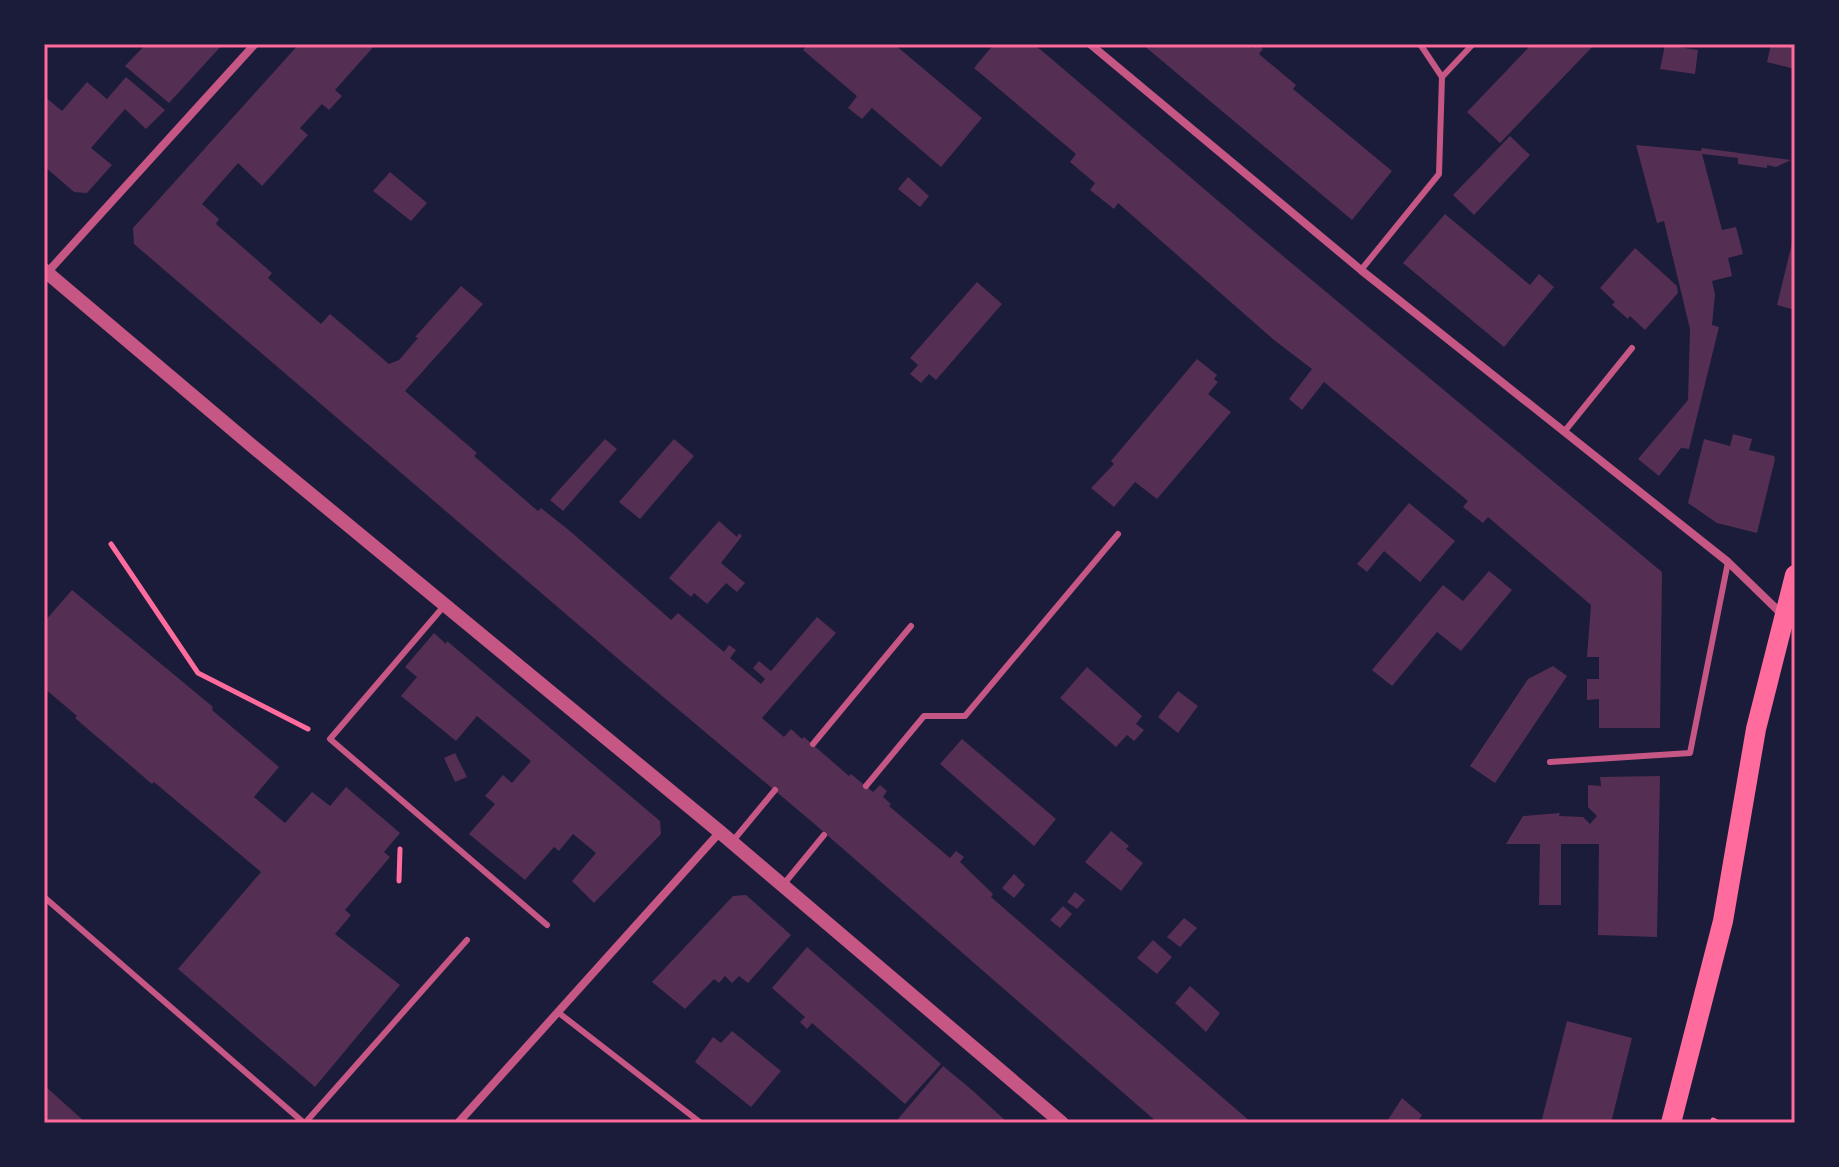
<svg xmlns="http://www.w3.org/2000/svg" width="1839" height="1167" font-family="'DejaVu Sans',sans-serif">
<rect width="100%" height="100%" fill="#1b1b3a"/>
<path fill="#542f53" d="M146,44h77l-54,59 -44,-37z
M299,44h77l-41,46 7,6 -13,14 -7,-6 -22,24 8,7 -46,51 -24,-23 -36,41 17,15 -3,5 56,49 -4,5 53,46 9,-10 59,50 10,-4 19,-22 -3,-1 46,-51 22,18 -78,87 72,62 -3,3 58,50 6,5 3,-3 29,23 101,89 7,-7 46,39 5,-7 7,5 -6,8 31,26 4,-5 -12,-11 6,-7 12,10 46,-54 19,16 -74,85 22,19 7,-8 11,10 2,-2 45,39 2,-2 22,18 7,-7 7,6 -4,6 8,7 -2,2 61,52 6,-7 8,6 -4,5 33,32 -2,3 261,226h-94l-347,-302 -181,-152 -496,-425 -1,-16z
M808,44h86l88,74 -41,49 -69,-59 -10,11 -14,-11 9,-12 -54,-46z
M994,44h38l9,6 242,206 379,316 -2,156h-61v-29l-12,1v-21h12v-22h-12l4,-52 -103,-88 -5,6 -20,-16 5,-6 -144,-119 -22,28 -13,-11 23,-30 -38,-29 -156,-137 -4,6 -24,-19 5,-7 -25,-21 6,-8 -102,-86z
M1142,44h105l5,4 5,-4 6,5 -4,5 37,31 -3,4 99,82 -40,49z
M1532,44h63l-95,99 -33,-31z
M1771,44h24v25l-28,-7z
M1665,45l33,5 -3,24 -35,-5z
M126,77l39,33 -19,19 -21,-20 -34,39 21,17 -25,28 -13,-1 -30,-26v-70l18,15 25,-29 20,17z
M1510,136l20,19 -56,60 -21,-20z
M1636,145l65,6 1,-3 89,12 -15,7 -9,-2v3l-29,-4v-6l-36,-4 20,76 14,-3 7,27 -15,4 4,18 -20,5 3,13 -3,31 7,2 -30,122 -8,-1 -22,28 -21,-17 50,-59 2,-71 -26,-108 -7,2z
M390,172l37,31 -16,18 -38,-30z
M908,177l21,19 -9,11 -22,-18z
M1445,214l85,71 9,-11 15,13 -50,60 -101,-84z
M1794,235h1v75l-18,-5z
M1635,248l42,38 1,7 -33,37 -15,-14 -2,3 -16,-14 3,-3 -15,-14z
M977,282l25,22 -66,76 -7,-6 -8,9 -11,-9 8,-9 -8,-7z
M1197,359l20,16 -3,4 4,3 -10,12 23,18 -74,87 -22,-17 -21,25 -23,-19 23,-24 -3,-3z
M1733,434l19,5 -3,11 25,6 1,3 -18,74 -40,-10 -29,-20 16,-64 26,7z
M605,439l12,10 -54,62 -13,-11z
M674,439l20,17 -54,63 -21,-17z
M1409,503l46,38 -35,41 -36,-31 -17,21 -10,-8z
M719,521l18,16 2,-4 3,3 -21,27 24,20 -8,9 -11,-9 -19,21 -13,-11 -3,4 -22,-19z
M1489,571l23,19 -51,61 -24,-19 -45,54 -20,-16 71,-85 20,16z
M72,590l141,117 -1,3 67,57 -25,30 31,26 27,-31 18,14 16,-19 54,46 -16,19 6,5 -45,53 6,5 -16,19 65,51 -85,102 -137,-118 83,-97 -107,-90 -2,2 -77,-66 2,-2 -33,-28v-66z
M434,633l12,11 1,-3 213,180 1,13 -67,69 -22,-22 24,-28 -23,-19 -14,17 -5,-4 -29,33 -56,-46 26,-30 -10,-8 18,-21 9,8 19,-22 -54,-45 -21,25 -55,-45 16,-19 -12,-10z
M1553,666l14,10 -72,107 -25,-17 58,-87z
M1087,667l55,49 -6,8 8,6 -10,11 -7,-6 -11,12 -56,-49z
M1178,691l20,15 -20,27 -20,-16z
M962,739l94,80 -22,27 -94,-82z
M455,753l12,24 -12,5 -11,-24z
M1660,776l-3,161 -59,-2 1,-91h-38v61h-22l1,-61h-34l17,-28 37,-3 -1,3 24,1 7,7 7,-8 -9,-9v-22l13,1 -1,-9z
M1111,831l18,15 -3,3 17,14 -22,28 -36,-29z
M1014,874l11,11 -11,13 -12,-10z
M1075,892l10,8 -8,9 -10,-7z
M746,895l45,40 -43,48 -9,-7 -7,7 -7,-7 -6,7 -5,-4 -29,30 -33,-27 81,-86z
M1063,906l9,8 -12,14 -10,-8z
M1184,918l13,10 -17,19 -13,-10z
M1153,940l19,17 -15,17 -20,-16z
M807,947l134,117 -36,40 -93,-81 -5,6 -7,-7 5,-5 -33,-29z
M1190,986l30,27 -14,19 -31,-29z
M1567,1021l65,17 -21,85h-70z
M732,1031l49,40 -30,36 -56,-45 18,-25 8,6z
M943,1066l29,24 36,33h-106l-4,-4z
M44,1085l42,38h-42z
M1402,1098l20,17 -5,8h-31z"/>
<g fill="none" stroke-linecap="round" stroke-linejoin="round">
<path stroke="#ff6b9d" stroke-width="5" d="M111,544l87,129 110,56
M399,881l1,-32
M1713,1120l6,3"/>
<path stroke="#c65784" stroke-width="6" d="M1442,77l31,-33
M1361,270l78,-96 3,-97 -22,-33
M1564,432l68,-84
M444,606l-114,133 217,186
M813,744l98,-118
M1550,762l140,-9 38,-191
M866,786l58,-70h41l153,-182
M732,842l43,-52
M783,885l41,-50
M44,897l259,225
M559,1013l142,110
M305,1123l162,-183"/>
<path stroke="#c65784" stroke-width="8" d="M1090,44l271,226 367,292 67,65
M45,275l210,-231
M458,1123l262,-291"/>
<path stroke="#c65784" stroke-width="14" d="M44,270l207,175 469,387 342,291"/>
<path stroke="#ff6b9d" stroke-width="20" d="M1671,1123l52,-202 33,-192 39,-154"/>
</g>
<rect width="1839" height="1167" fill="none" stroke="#1b1b3a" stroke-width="92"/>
<rect x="46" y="46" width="1747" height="1075" fill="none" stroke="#ff6b9d" stroke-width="3"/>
</svg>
